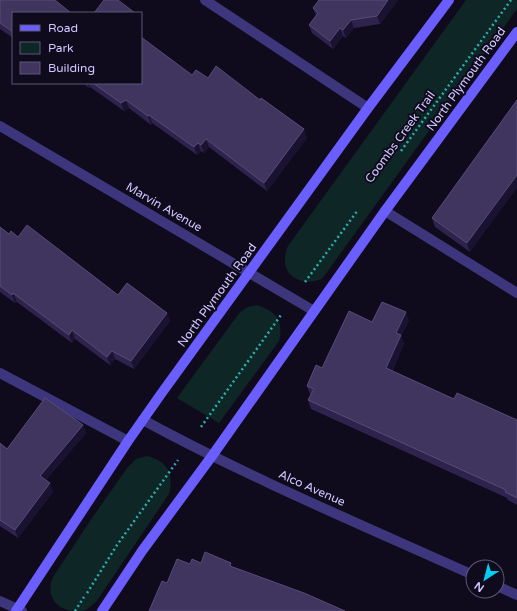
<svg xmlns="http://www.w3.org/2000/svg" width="517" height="611" font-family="'Varela Round',sans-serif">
<rect width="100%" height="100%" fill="#0f0b1d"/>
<path fill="#0f2627" d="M466,0h50l1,1v8l-195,270c-25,9 -45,-7 -34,-33z
M257,305c19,6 27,16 22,36l-60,82 -42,-25 63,-86 8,-5z
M147,456c21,5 27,18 22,38l-73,108c-3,2 -7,6 -10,8 -3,1 -7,1 -10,1 -20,0 -31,-16 -23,-34l39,-59 35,-50 9,-9z"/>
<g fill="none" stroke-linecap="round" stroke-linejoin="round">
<path stroke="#2caead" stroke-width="2.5" stroke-dasharray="2 3" stroke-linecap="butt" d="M401,151l110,-151
M305,282l53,-72
M201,427l80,-112
M87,593l30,-48 61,-85
M75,611l9,-14"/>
<path stroke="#3d367c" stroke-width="10" d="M205,0l163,108
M385,211l132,82
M0,373l128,68"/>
<path stroke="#3d367c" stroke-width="10" d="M0,126l314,185
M143,420c107,58 219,105 330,155
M497,586l20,9
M0,601l22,10"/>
<path stroke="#6b5eff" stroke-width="10" d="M16,611l112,-170 33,-47 207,-286 81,-108
M102,611l40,-60 70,-95 173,-245 132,-179"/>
</g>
<path fill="#2d234c" d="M0,0l13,13v25l-13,-9z
M319,0h79l-18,24 -26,4 -8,10 -3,-2 -10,13 -21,-16 -3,-8 7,-9 -3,-8z
M192,75l16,3 99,60 -40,53 -58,-44 -5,6 -3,-2 -4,4 -45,-32 -1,2 -22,-17 -5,3 -34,-24 -1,1 -6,-5h58z
M517,100l-47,152 -35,-25 -3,-9z
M0,227l9,7 9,3 100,58 49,18 3,8 -36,48 -19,-10 -5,6 -35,-26 -3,4 -55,-41 -2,1 -15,-11z
M409,320l-8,16 3,8 -12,27 62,28 63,21v85l-9,-5 -1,-2 -196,-89 -3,-9 3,-5 -1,-1 -3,-8 15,-18 50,-46z
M83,425l3,8 -40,47 7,12 -35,46 -18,-12v-83l7,6z"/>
<path fill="#1a1231" d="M388,0h10l-18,24 -3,-8z
M351,20l3,8 -8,10 -3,-8z
M340,28l3,8 -10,13 -3,-8z
M87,83h2l1,4 -1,1z
M126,100l3,8 -5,3 -3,-8z
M149,115l3,8 -1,2 -3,-9z
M304,129l3,9 -40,53 -3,-8z
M206,139l3,8 -5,6 -3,-8z
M198,143l3,8 -4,4 -3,-8z
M517,175v13l-47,64 -3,-9z
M13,293l4,9 -2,1 -3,-8z
M406,312l3,8 -8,16 3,8 -15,32 -3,-8 10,-35z
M167,313l3,8 -36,48 -3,-8z
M72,330l3,9 -3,4 -3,-8z
M112,351l3,8 -5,6 -3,-8z
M83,425l3,8 -43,51 -3,-8z
M50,483l3,9 -35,46 -3,-8z"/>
<path fill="#3f355f" stroke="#564c78" d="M0,0h55l16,13h-58v19l-13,-9z
M104,0h14l17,13h-41z
M319,0h69l-11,16 -26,4 -8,10 -3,-2 -10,13 -21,-16 9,-12 -5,-5z
M141,37l51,38 4,-5 12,8 8,-12 44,34 1,-2 43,31 -40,54 -58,-44 -5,6 -3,-2 -4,4 -45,-32 -1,1 -22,-16 -5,3 -28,-20h48z
M517,100v75l-50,68 -35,-25z
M27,225l91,70 9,-12 40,30 -36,48 -19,-10 -5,6 -35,-27 -3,5 -56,-42 -1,2 -12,-9v-59l9,7 2,-3 7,6z
M382,302l24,10 -10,21 5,2 -15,33 68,31 3,-6 60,27v78l-12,-6 1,-2 -198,-90 6,-11 -7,-3 9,-21 6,3 27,-57 23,11z
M45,398l38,27 -43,51 10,7 -35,47 -15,-10v-77l7,6z
M205,552l26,11 -1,3 74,27 41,18h-196l13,-30 5,2 10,-24 13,5 2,-5 9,4z"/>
<g text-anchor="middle" stroke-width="4" stroke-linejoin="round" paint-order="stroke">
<g font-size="12" fill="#d1c7ff" stroke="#0f0b1d">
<text transform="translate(466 79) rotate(-54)" y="4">North Plymouth Road</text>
<text transform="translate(400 137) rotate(-54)" y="4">Coombs Creek Trail</text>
<text transform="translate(164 207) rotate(30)" y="4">Marvin Avenue</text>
<text transform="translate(217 295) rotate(-54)" y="4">North Plymouth Road</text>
<text transform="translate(312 488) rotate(24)" y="4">Alco Avenue</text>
</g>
</g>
<rect x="12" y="12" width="130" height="72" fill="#0f0b1d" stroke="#5d5677"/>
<rect x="20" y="25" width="20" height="6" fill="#6b5eff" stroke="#5d5677"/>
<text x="48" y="32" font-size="12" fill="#d1c7ff">Road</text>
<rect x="20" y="42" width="20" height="12" fill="#0f2627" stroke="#5d5677"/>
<text x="48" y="52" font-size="12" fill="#d1c7ff">Park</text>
<rect x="20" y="62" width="20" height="12" fill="#3f355f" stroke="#5d5677"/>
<text x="48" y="72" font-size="12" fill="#d1c7ff">Building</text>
<g transform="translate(485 579) rotate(216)"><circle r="19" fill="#0f0b1d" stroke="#5d5677"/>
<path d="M0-3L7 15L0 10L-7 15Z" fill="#00cdf2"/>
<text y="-6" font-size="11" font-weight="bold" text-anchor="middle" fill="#d1c7ff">N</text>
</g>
</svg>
